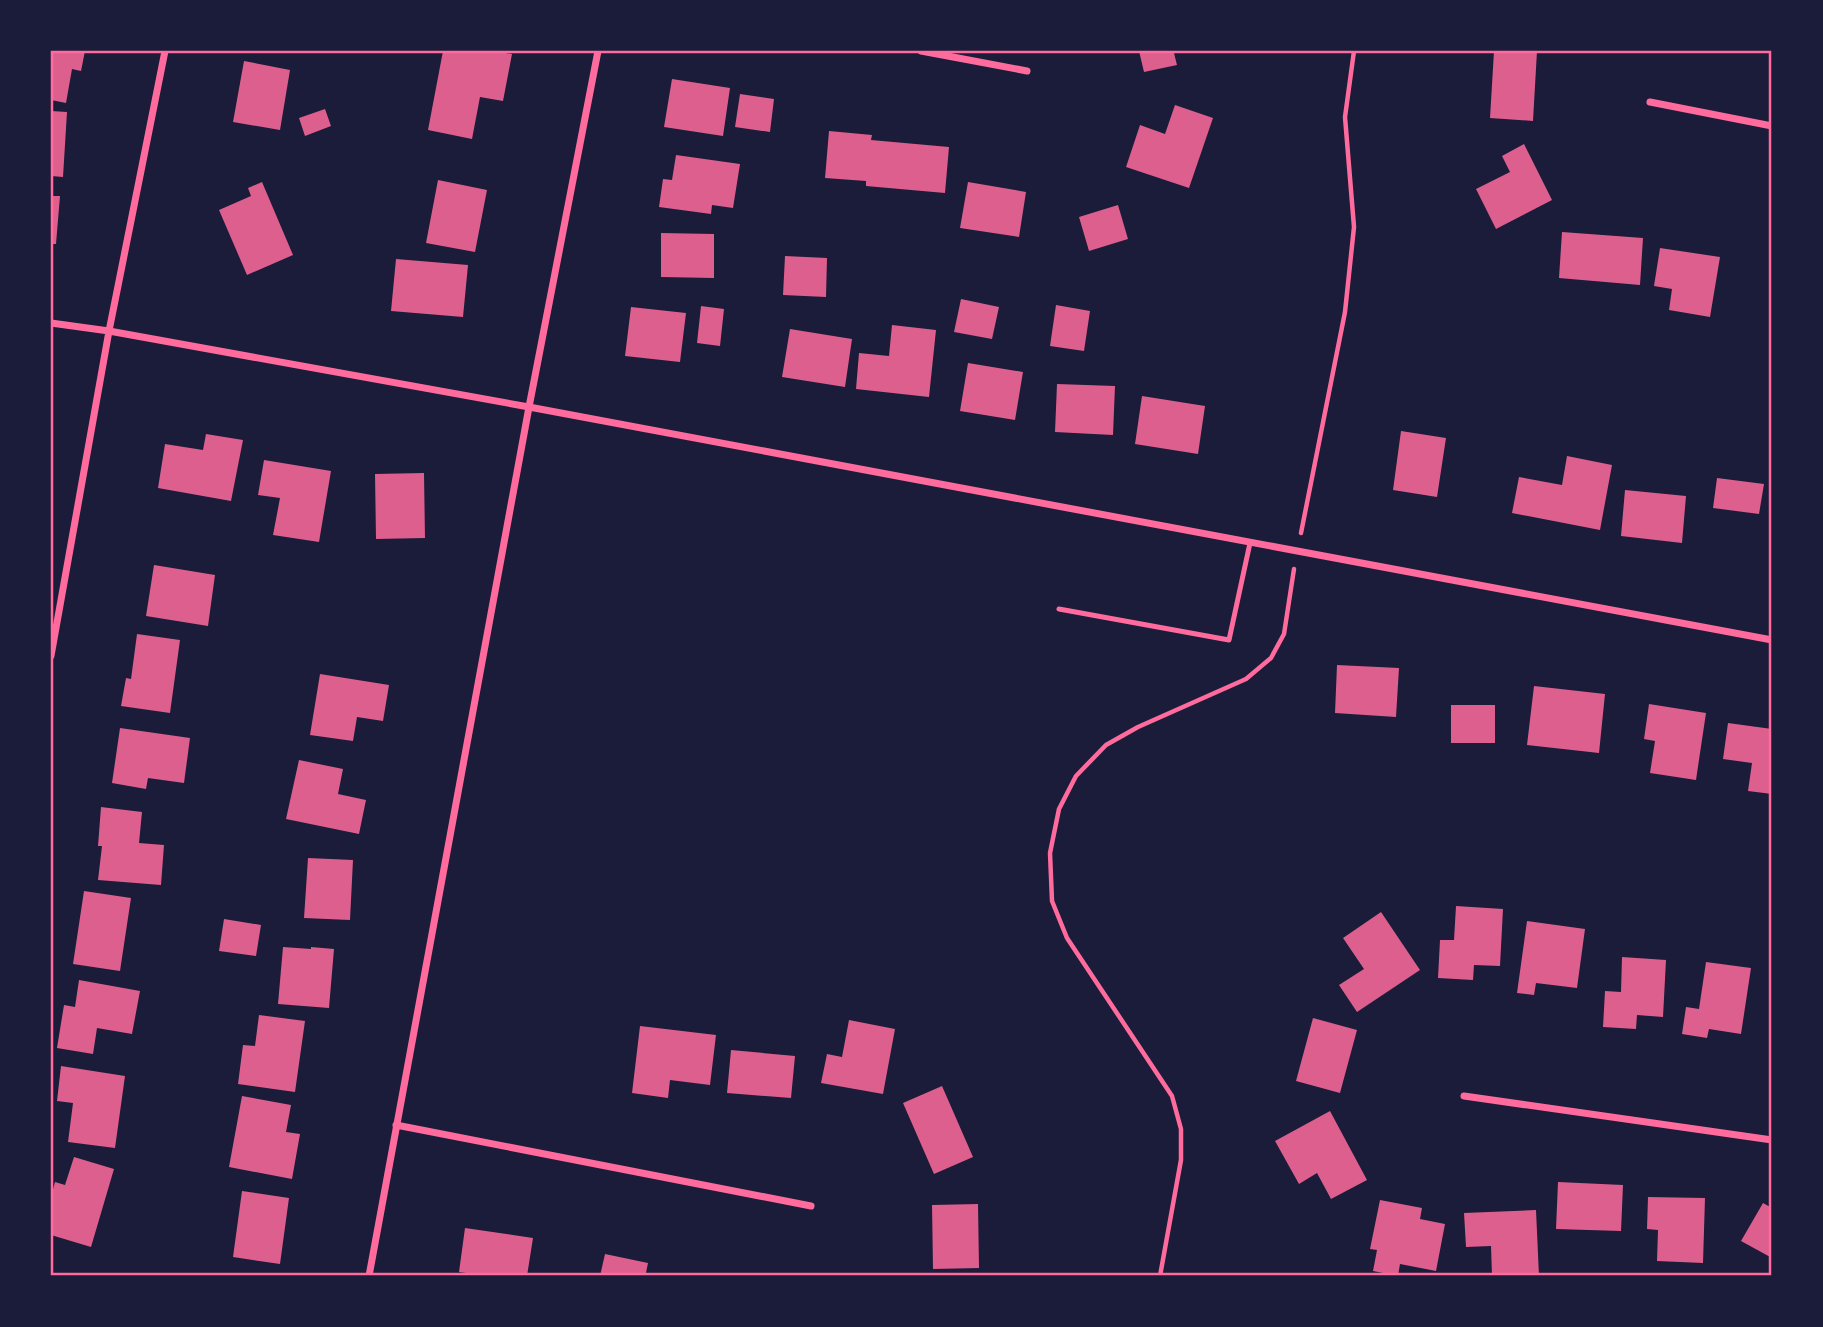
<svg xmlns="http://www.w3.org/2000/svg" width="1823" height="1327" font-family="'Fira Sans',sans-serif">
<rect width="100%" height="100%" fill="#1b1b3a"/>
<path fill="#dd5f8e" d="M51,51h34l-4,20 -9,-2 -6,34 -15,-3z
M443,51h50l19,3 -9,47 -23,-4 -8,42 -44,-9z
M1139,51h42v1l-7,1 3,12 -33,7z
M1494,51h43l-4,70 -43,-3z
M244,61l46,9 -10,60 -47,-8z
M672,79l58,9 -7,48 -59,-9z
M740,94l34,5 -4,33 -35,-5z
M1175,105l38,13 -24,70 -63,-21 14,-42 25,9z
M325,109l6,17 -26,10 -6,-18z
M51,111l16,1 -4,65 -12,-1z
M829,131l43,4 -1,5 78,7 -4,46 -79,-7v-5l-41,-3z
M1524,144l28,56 -56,29 -20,-40 34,-17 -8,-16z
M676,155l64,9 -7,44 -21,-3 -1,9 -52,-7 4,-28 9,1z
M438,180l49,10 -12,62 -49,-9z
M262,182l31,73 -46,20 -28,-65 32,-14 -3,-8z
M968,182l58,10 -7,45 -59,-9z
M51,196h9l-4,48h-5z
M1118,205l10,34 -39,12 -10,-34z
M1562,232l81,6 -3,47 -81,-7z
M661,233l53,1v44l-53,-1z
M1660,248l60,9 -10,60 -41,-7 3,-21 -18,-3z
M785,256l42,2 -1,39 -43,-2z
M396,259l72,6 -5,52 -72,-6z
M961,299l38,8 -7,32 -38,-7z
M1056,305l34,6 -6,40 -34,-5z
M701,306l23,3 -4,37 -23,-3z
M631,307l55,6 -6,49 -55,-6z
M892,325l44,5 -7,67 -73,-8 3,-36 30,3z
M790,329l62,10 -7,48 -63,-10z
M968,363l55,9 -8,48 -55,-9z
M1057,384l58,2 -2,49 -58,-3z
M1142,396l63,10 -7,48 -63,-10z
M1401,431l45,7 -9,59 -44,-7z
M206,434l37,6 -12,61 -73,-13 7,-44 38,6z
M1567,456l45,9 -12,65 -88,-17 7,-36 43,8z
M264,460l67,11 -12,71 -46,-7 7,-37 -22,-3z
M424,473l1,65 -49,1 -1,-65z
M1717,478l47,6 -5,30 -46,-6z
M1625,490l61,6 -4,47 -61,-7z
M154,565l61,10 -7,51 -62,-10z
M137,634l43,6 -10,73 -49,-7 5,-28 5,1z
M1337,665l62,3 -3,49 -61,-4z
M320,674l69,11 -6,36 -26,-4 -4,24 -43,-6z
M1534,686l71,8 -6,59 -72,-8z
M1649,704l57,9 -10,67 -46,-7 5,-32 -11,-2z
M1451,705h44v38h-44z
M1728,723l44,6v65l-24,-3 4,-28 -29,-4z
M120,728l70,10 -6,45 -36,-5 -2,11 -34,-6z
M299,760l44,9 -5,25 28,6 -7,34 -73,-15z
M101,807l41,5 -3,31 25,2 -3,40 -63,-5 4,-34h-4z
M308,858l45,2 -3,60 -46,-2z
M84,891l47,7 -11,73 -47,-7z
M1456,906l47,3 -3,57 -26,-1 -1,15 -35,-2 2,-38h14z
M1381,912l39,58 -63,42 -18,-27 25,-16 -21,-31z
M224,919l37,6 -5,31 -37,-5z
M1527,921l58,8 -8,59 -41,-5 -2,12 -17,-2z
M283,947l28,2v-2l23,2 -5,59 -51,-4z
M1622,957l44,3 -3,57 -26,-2 -1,14 -33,-2 2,-36 16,1z
M1706,962l45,6 -10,66 -32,-5 -2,9 -25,-4 4,-27 13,2z
M79,980l61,11 -8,43 -35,-6 -4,26 -36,-6 7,-43 11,2z
M259,1015l46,6 -10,71 -57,-8 5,-39 12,1z
M1313,1018l44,12 -17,63 -44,-12z
M849,1020l46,9 -12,65 -62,-11 6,-29 15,3z
M640,1026l76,9 -6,50 -40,-5 -2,18 -36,-5z
M731,1050l64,6 -4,42 -64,-5z
M61,1066l64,10 -10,72 -47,-6 5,-39 -16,-2z
M942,1086l31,71 -39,17 -31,-71z
M242,1096l49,9 -5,27 14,2 -8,45 -63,-12z
M1330,1111l37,69 -36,19 -14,-26 -18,11 -24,-43z
M74,1157l40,12 -23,78 -40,-12v-38l4,-15 10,3z
M1558,1182l65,3 -2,46 -65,-2z
M242,1191l47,7 -9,66 -47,-7z
M1648,1197l57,1 -2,65 -46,-2 1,-31 -11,-1z
M1380,1200l42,8 -2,11 25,5 -9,47 -36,-7 -2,12 -25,-5 4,-21 -7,-1z
M1763,1203l9,5v50l-31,-17z
M978,1204l1,64 -46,1 -1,-64z
M1536,1210l3,66h-47l-1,-30 -25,1 -2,-34z
M465,1228l68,10 -6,38h-39l-29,-4z
M605,1254l43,9 -2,10 8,3h-54z"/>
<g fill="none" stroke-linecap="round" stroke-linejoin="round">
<path stroke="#ff6b9d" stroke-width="4.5" d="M1301,533l44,-221 9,-85 -9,-110 9,-66
M1160,1276l21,-116v-31l-9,-33 -105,-158 -15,-37 -2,-48 9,-44 17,-33 30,-31 32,-18 108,-48 25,-21 13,-24 10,-65"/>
<path stroke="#ff6b9d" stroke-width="5" d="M1059,609l170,31 21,-97"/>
<path stroke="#ff6b9d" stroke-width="7" d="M921,51l106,20
M1650,102l122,24
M51,323l58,8 420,76 1243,233
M51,656l58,-325 56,-280
M1464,1096l308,44
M396,1125l415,81
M369,1276l160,-869 69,-356"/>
</g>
<rect width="1823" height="1327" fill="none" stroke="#1b1b3a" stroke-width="105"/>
<rect x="52" y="52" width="1718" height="1222" fill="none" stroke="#ff6b9d" stroke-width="2.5"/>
</svg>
